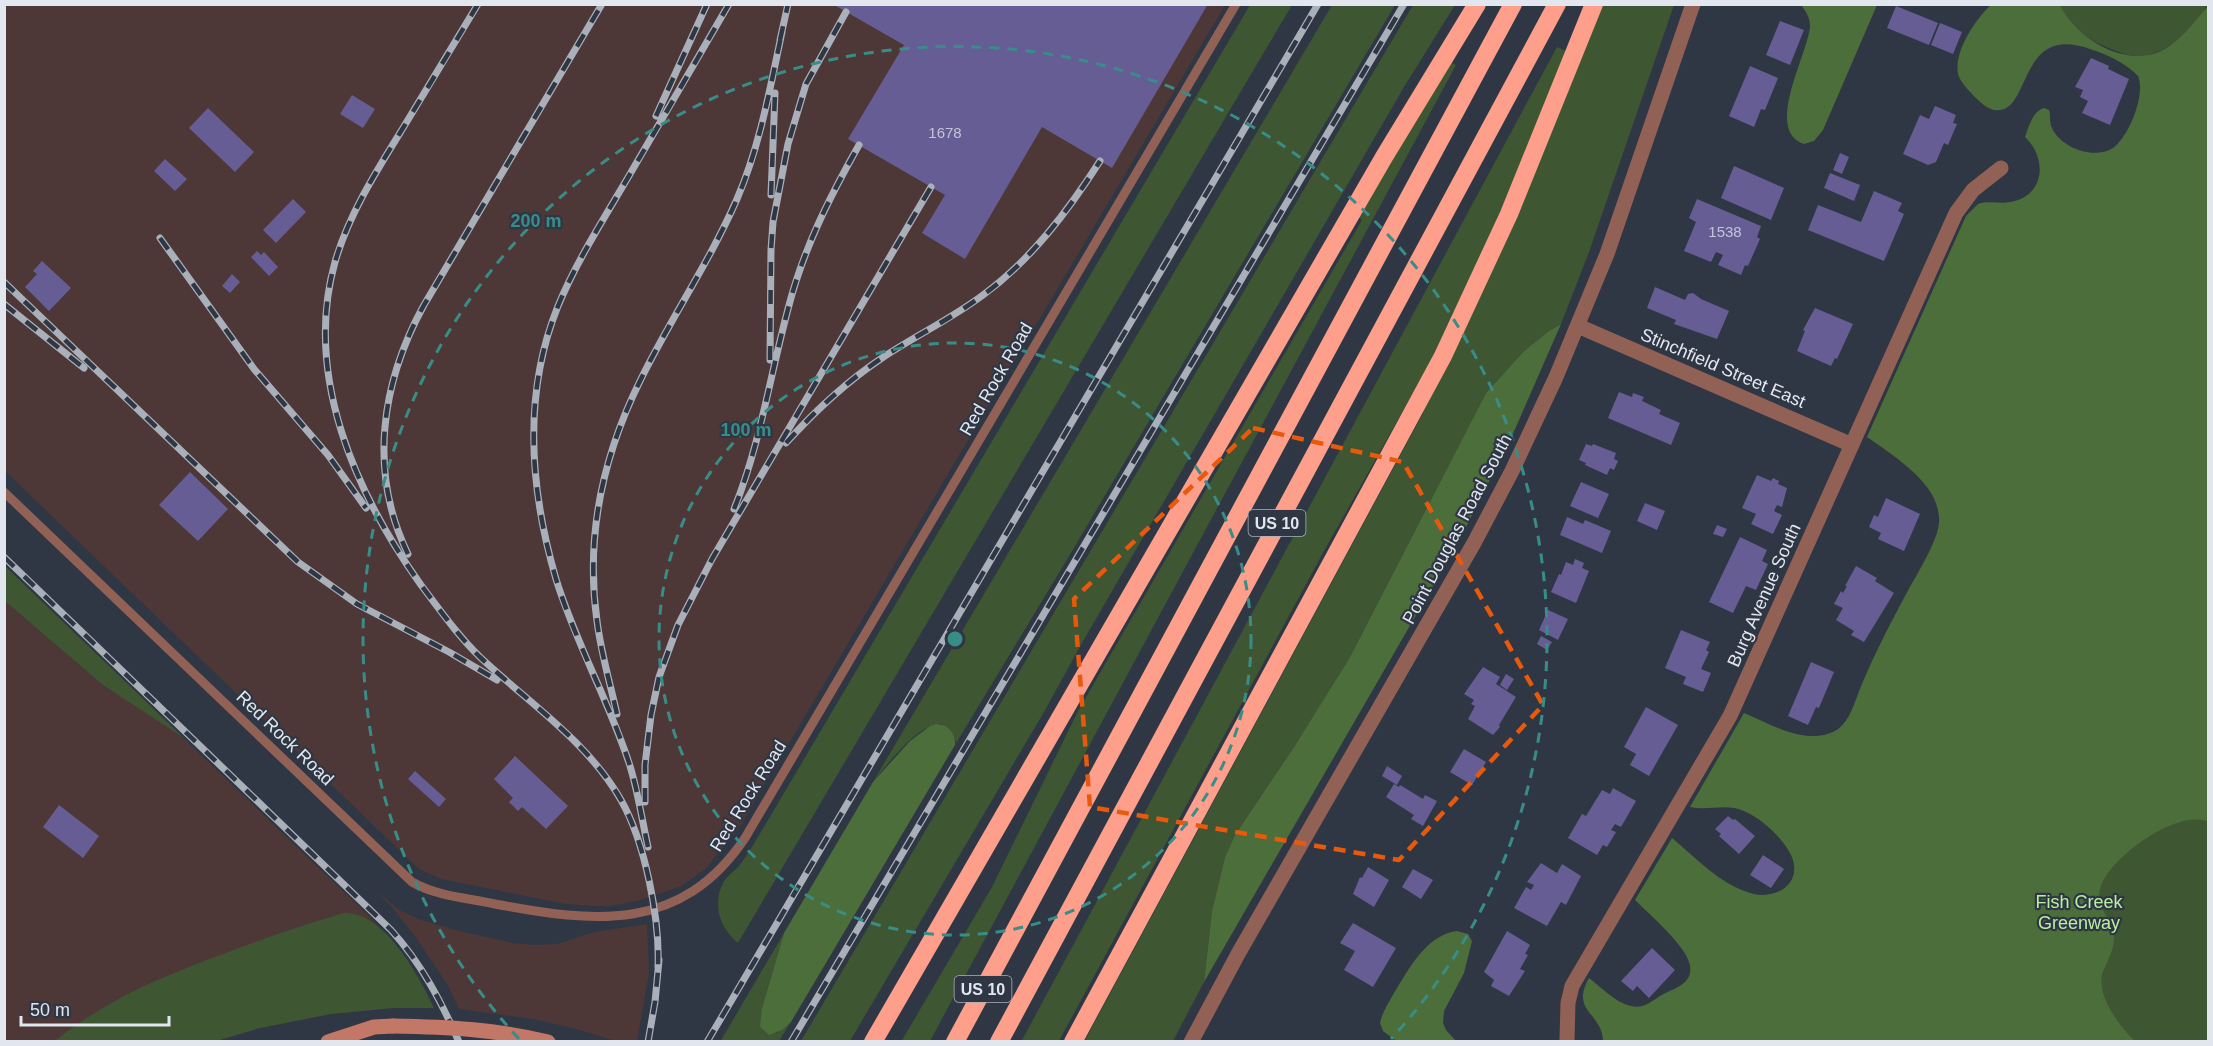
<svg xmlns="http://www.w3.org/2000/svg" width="2213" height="1046" font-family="Helvetica,sans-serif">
<rect width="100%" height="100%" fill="#2f3744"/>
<path fill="#4d3837" d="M4,5h1221l-486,823 -33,40 -24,18 -45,15 -27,5h-17l-27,-2 -125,-25 -22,-10 -414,-398z
M4,566l363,348 29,32 24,36 14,26h-41l-62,6 -71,14 -44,13h-211z
M374,889l25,21 22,10 38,11 54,12 21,2 24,-1 36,-12 53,-8 2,49 -12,68h-22l-38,-12 -44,-10 -74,-10 -12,-25 -30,-45 -26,-33z"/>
<path fill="#3e5632" d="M2208,4c-13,24 -42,53 -71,52 -11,0 -21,-5 -31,-9 -20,-8 -37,-23 -46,-42z
M1250,5h42l-554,938c-18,-15 -26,-38 -15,-60 3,-6 11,-12 16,-17 6,-8 11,-16 16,-24z
M1332,5h63l-327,553 -113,187 1,-4 -15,-17c-24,0 -53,40 -68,58z
M1413,5h42l-51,82 -322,556 -38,69 -194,329h-49z
M1603,5h71l-85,247 -28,72 -12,7 -25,20 -38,42 -136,264 -56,90 -59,88 -10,22 -13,54 -8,71 -31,59 -89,1 337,-625 116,-249z
M1557,47l9,4 -59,146 -72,157 -111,197 -265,490 -38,1z
M1450,62l6,3 -526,976 -29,1 91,-155 86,-176 284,-491 -4,-3z
M2208,269v772l-341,1z
M5,566l179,172 -81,-53 -98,-84z
M344,913c40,-2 76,64 90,95h-41l-62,6 -71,14 -44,13h-161c53,-43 113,-67 176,-90 37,-14 75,-27 113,-38z
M784,933l-22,75 14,25 15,-11 -12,19 -59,1z"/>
<path fill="#4c6e3a" d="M1801,5h76l-54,125 -9,11 -10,3c-41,-13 5,-92 6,-118 0,-8 -4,-15 -9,-21z
M1991,5h69c16,33 64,63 101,46 19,-9 34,-30 47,-45v816c-30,-14 -97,35 -107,64 -7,21 10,30 13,48 1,13 -5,24 -10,35 -11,23 15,57 31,72h-532c-1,-29 -33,-29 -14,-63 12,9 27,25 42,28 12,3 20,-4 29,-10 14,-8 36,-12 29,-34 -5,-18 -40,-48 -54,-62l37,-62c24,20 48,46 78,55 26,8 54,-10 41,-38 -9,-18 -29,-36 -47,-44 -17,-8 -35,0 -54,-4l54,-94c27,11 61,33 91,18 16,-9 20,-32 27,-47 12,-29 27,-58 42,-86 11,-21 25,-42 33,-65 2,-7 3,-15 1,-22 -4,-30 -48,-58 -71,-74l99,-221 12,-12c12,-4 25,1 37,-3 31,-9 31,-44 10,-64 4,-11 7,-25 19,-29l5,2c2,6 0,12 3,18 9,20 42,32 61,20 16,-11 33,-54 25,-72 -14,-14 -30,-21 -48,-27 -70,-25 -59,57 -90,61 -9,2 -18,-6 -24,-12 -6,-6 -13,-13 -17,-21 -8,-22 17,-59 32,-72z
M1561,324l-49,112 -52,103 -256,443 8,-71 13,-54 10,-22 59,-88 56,-90 136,-264 38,-42 25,-20z
M936,724c12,0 20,10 19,21l-164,277 -9,8 -13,5 -9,-8 2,-19 22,-75 89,-151 37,-41 20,-15z
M1457,931l11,3 4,7 -8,32 -20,38 -1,12 3,7 10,11h-60l-13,-10 -3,-8c2,-10 9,-21 14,-30 15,-24 32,-58 63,-62z"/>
<path fill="#665d94" d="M837,4h371l-96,164 -70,-41 -77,132 -43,-26 23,-38 -97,-56 56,-94 -68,-39z
M1896,6l42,17 -9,22 -42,-17z
M1780,21l24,9 -14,35 -24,-10z
M1940,23l22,9 -9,22 -22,-9z
M2091,58l18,8 -1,3 21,10 -19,46 -28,-12 6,-12 -8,-4 3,-7 -8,-3z
M1750,66l28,12 -13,32 -4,-1 -7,18 -25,-11z
M352,95l23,14 -12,19 -23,-14z
M1935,106l21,9 -3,8 4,1 -9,21 -4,-2 -8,19 -8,3 -25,-11 17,-39 9,4z
M208,108l46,44 -19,20 -46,-44z
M1840,153l9,4 -7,17 -9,-4z
M165,159l22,20 -12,12 -21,-20z
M1734,166l50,22 -13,32 -50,-22z
M1830,173l30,12 -6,16 -30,-13z
M1874,191l28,12 -4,8 6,3 -20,47 -76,-31 10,-25 43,17z
M293,199l13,13 -30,31 -13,-13z
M1697,199l64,27 -4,11 3,2 -12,27 -3,-1 -4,10 -23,-10 5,-10 -7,-3 -5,10 -27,-11 12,-29 -7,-4z
M257,251l4,4 3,-3 14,15 -9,9 -18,-19z
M42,261l29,27 -22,23 -24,-24 12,-13 -4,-3z
M232,274l8,8 -10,11 -8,-7z
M1655,287l30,13 3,-6 5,-1 8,6 28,12 -12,28 -43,-15 2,-4 -29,-12z
M1815,308l38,16 -16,35 -2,-1 -4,8 -34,-15 8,-20 -2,-1z
M1619,392l13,5 1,-4 11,4 -2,4 19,9 -2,4 21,9 -9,22 -63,-27z
M1586,444l6,2 1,-2 23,9 -2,6 4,2 -4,9 -4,-2 -3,7 -22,-10 1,-2 -7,-3z
M190,472l38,37 -30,32 -39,-36z
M1757,475l14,6 2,-3 6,3 -1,3 9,4 -5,19 -5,-2 -3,6 8,4 -9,19 -22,-10 5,-10 -14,-6z
M1581,482l28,12 -11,24 -28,-12z
M1886,498l34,16 -16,37 -26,-12 3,-6 -12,-6 5,-12 4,2z
M1645,503l20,8 -8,19 -20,-9z
M1567,517l16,7 2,-4 26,11 -9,22 -42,-18z
M1717,525l10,4 -4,8 -10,-3z
M1740,537l27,13 -5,11 6,3 -12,26 -10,-4 -13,27 -24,-11z
M1575,559l9,4 -2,5 7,3 -13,32 -25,-11 8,-18 2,1 5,-13 7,3z
M1856,566l21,12 -2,3 19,12 -30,49 -13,-7 3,-4 -18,-11 7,-12 -9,-4 7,-13 2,2 4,-7h-2z
M1548,610l20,9 -10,21 -19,-10z
M1681,630l29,12 -4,8 3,2 -8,17 10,4 -8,19 -20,-8 3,-7 -21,-9z
M1541,636l11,6 -5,8 -10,-6z
M1811,662l23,10 -15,36 -3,-1 -8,18 -20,-9z
M1483,667l17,10 -4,7 20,13 -17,28 1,2 -7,8 -25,-16 7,-13 -4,-2 3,-4 -10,-6z
M1506,674l8,5 -7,11 -7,-5z
M1646,707l32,18 -29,51 -19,-11 6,-11 -12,-7z
M1464,749l22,13 -14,23 -22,-13z
M515,756l53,50 -22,23 -24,-22 -4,4 -9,-9 4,-4 -19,-19z
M1387,766l15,10 -5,9 -15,-9z
M415,771l31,28 -7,8 -31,-28z
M1394,784l5,3 1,-2 23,14 2,-4 12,6 -14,25 -12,-7 3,-4 -28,-18z
M1613,788l23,13 -15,26 -6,-3 -4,6 5,2 -9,15 -4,-2 -6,10 -29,-17 14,-24 4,2 16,-26 8,4z
M59,805l40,31 -16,22 -40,-31z
M1728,816l5,4 2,-1 20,17 -16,18 -20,-18 2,-2 -6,-5z
M1763,855l21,14 -13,19 -21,-13z
M1541,863l16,10 5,-9 19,12 -15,29 -5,-3 -14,24 -33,-18 12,-21 5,3 3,-5 -7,-3z
M1368,867l21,13 -15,27 -21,-13 7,-17 2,1z
M1413,869l20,11 -12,19 -19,-12z
M1353,923l43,25 -23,39 -29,-17 11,-19 -15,-8z
M1507,931l23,14 -5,9 3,1 -8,14 5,2 -16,25 -18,-10 3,-6 -10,-8z
M1652,948l23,22 -26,28 -12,-12 -4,5 -12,-10z"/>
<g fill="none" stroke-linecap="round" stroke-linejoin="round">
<path stroke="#916156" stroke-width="9" d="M4,492l408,390c24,14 56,16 83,22 100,19 186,29 250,-66l491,-834"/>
<path stroke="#916156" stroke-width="15" d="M1578,326l274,119
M1567,1040l1,-37 4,-17 158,-270 226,-503 17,-23 28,-22"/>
<path stroke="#916156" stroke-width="15" d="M1191,1042l47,-88 236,-411 38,-72 44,-94 51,-123 86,-250"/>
<path stroke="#c37766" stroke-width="15" d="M328,1042l46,-15 19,-1"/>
<path stroke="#fd9f8a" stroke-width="18" d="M873,1042l511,-885 93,-153
M955,1042l558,-1038
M999,1042l558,-1038
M1073,1042l370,-686 66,-142 85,-210"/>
<defs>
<path id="rail" d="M478,4c-25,42 -50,83 -75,124 -26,42 -54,86 -68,134 -32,114 21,232 86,323 19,25 37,51 60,73 48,45 107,84 140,142 24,42 39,119 37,167
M780,40l8,-36
M656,116l51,-112
M771,195l4,-102
M160,238l94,131 74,86 38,53
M4,282l294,280 59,42 92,48 48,28
M4,304l80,64
M770,360l1,-110 2,-28 15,-78 18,-60 40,-72
M786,443c29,-32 60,-61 96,-85 33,-22 69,-39 101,-63 48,-35 85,-84 117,-134
M734,509c26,-64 36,-133 54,-200 15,-59 41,-111 71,-164
M408,554c-40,-82 -27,-171 16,-249l178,-301
M4,557l387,373c30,33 50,71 68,112
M617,714c-7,-31 -16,-61 -20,-93 -12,-85 6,-166 44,-242 30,-61 69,-118 96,-180 23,-53 33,-111 45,-167
M645,802v-37l6,-50 8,-38 19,-52 34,-66 219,-372
M648,847c-6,-27 -10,-55 -18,-81 -20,-63 -54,-122 -74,-187 -26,-89 -34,-184 2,-273 19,-46 47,-89 72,-132 33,-56 66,-113 99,-170
M648,1042l7,-40 4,-42
M707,1042l611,-1038
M791,1042l613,-1038"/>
</defs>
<use href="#rail" stroke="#aab0ba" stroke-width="7"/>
<use href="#rail" stroke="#2f3744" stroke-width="4.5" stroke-dasharray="14" stroke-linecap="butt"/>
<path stroke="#c37766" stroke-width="15" d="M393,1026c53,1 103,3 155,16"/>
</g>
<path fill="none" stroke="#e8590c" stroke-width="4.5" stroke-dasharray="12 8" stroke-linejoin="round" d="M1253,428l150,34 140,243 -144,155 -309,-53 -16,-208z"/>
<g fill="none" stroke="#398d88" stroke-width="3" stroke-dasharray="10 8">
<circle cx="955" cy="639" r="296"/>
<path d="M519 1039A592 592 0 1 1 1391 1039"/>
</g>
<g text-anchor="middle" stroke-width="4.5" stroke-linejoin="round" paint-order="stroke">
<g font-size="15" fill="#c3c4d8">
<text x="945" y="138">1678</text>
<text x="1725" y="237">1538</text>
</g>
<g fill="#2f3744" stroke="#acb2bc" stroke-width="1.5">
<rect x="1248.5" y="510" width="57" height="26" rx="4.5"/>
<rect x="954.5" y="976" width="57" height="26" rx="4.5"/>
</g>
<g font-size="16" font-weight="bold" fill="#e2e7ef">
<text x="1277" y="529">US 10</text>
<text x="983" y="995">US 10</text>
</g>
<g font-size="18" fill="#e2e7ef" stroke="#2f3744">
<text transform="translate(1723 368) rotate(23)" y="6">Stinchfield Street East</text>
<text transform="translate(996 379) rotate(-60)" y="6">Red Rock Road</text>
<text transform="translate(1457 529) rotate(-62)" y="6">Point Douglas Road South</text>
<text transform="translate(1764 595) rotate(-66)" y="6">Burg Avenue South</text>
<text transform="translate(285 738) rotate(44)" y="6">Red Rock Road</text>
<text transform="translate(748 796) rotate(-58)" y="6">Red Rock Road</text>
</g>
<g font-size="18" fill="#baeea0" stroke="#2f3744">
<text x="2079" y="908">Fish Creek<tspan x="2079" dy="21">Greenway</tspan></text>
</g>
</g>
<circle cx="955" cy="639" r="9" fill="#398d88" stroke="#2f3744" stroke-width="3"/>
<g font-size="18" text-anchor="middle" font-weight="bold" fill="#398d88" stroke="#2f3744" stroke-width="4.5" stroke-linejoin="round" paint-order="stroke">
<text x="536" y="227">200 m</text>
<text x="746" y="436">100 m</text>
</g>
<rect width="2213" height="1046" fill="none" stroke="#e2e7ef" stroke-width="12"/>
<path d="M21 1016v9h148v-9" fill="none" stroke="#e2e7ef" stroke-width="3"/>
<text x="30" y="1016" font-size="18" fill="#e2e7ef" stroke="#2f3744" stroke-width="4.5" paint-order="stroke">50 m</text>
</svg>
